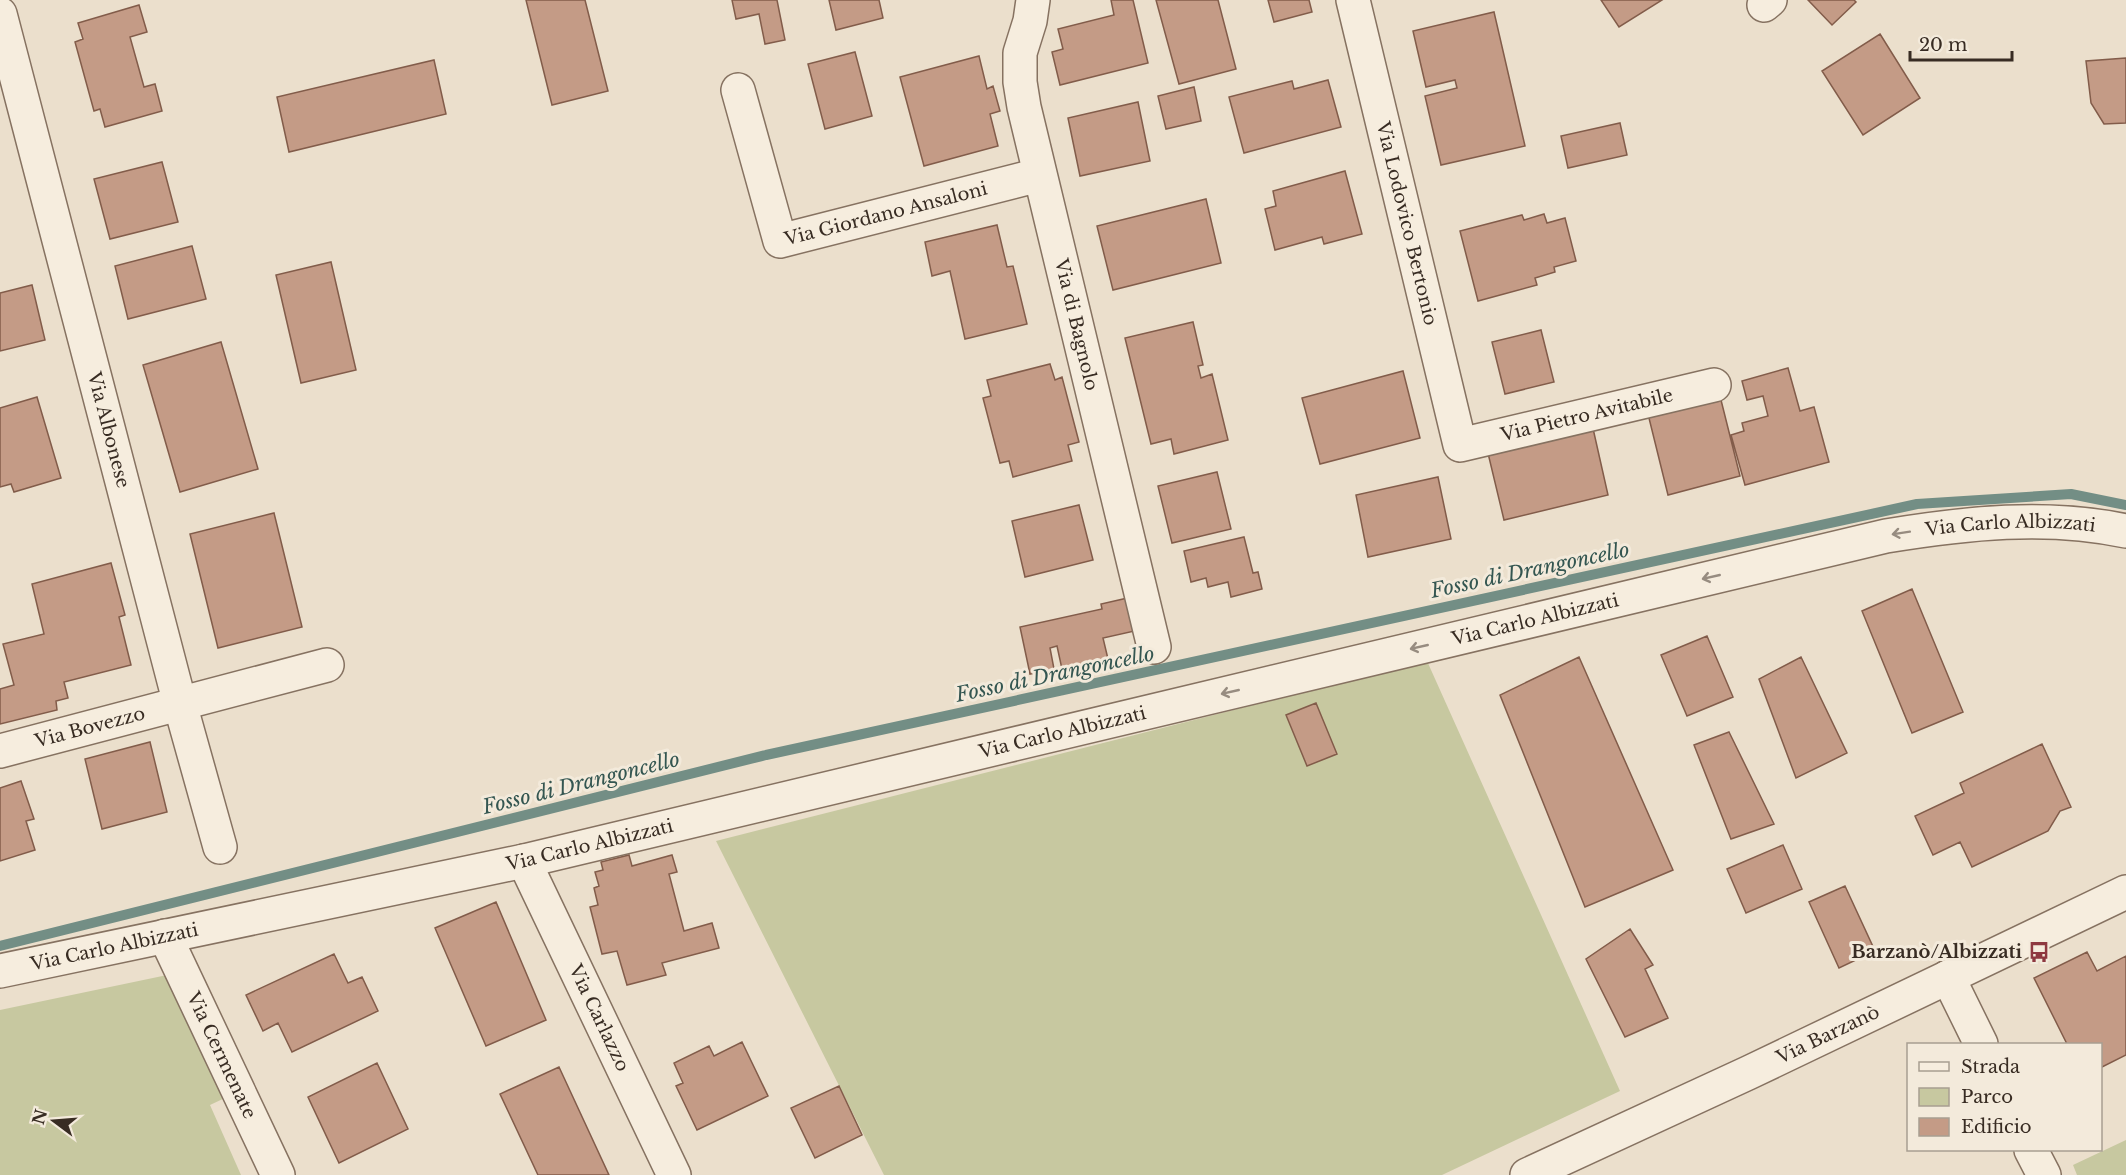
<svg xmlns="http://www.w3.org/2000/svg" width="2126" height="1175" font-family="'Libre Baskerville',serif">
<rect width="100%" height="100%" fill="#ebdfcc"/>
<path fill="#c7c8a0" d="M1427,661l193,430 -178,84h-558l-168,-334z
M172,974l55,123 -17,8 31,70h-241v-165z
M2126,1140v35h-49l-4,-10z"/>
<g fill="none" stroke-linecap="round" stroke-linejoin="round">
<path stroke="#738e85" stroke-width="10" d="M0,946l766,-191 1151,-251 154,-10 55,11"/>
</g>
<path fill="#c49b86" stroke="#825c4a" stroke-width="1.5" d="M526,0h59l23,91 -56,14z
M732,0h45l8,40 -20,4 -6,-30 -23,5z
M829,0h50l4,18 -47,12z
M1111,0h22l15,63 -88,22 -8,-33 11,-3 -5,-20 56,-14z
M1156,0h62l18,69 -57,15z
M1268,0h41l3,12 -38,10z
M1601,0h61l-43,27z
M1808,0h46l2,2 -24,23z
M139,5l8,27 -17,5 14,50 11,-3 7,27 -57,16 -5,-18 -6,2 -19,-69 8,-3 -5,-16z
M1494,12l31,134 -84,19 -16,-69 32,-8 -2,-8 -29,7 -13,-56z
M1880,34l40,64 -57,37 -41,-64z
M855,52l17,64 -47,13 -17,-65z
M979,56l8,33 6,-3 7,25 -10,3 8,32 -74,20 -24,-89z
M2126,58v65l-22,1 -13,-21 -5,-42z
M434,60l12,54 -157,38 -12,-55z
M1328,80l13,47 -97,26 -15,-56 63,-16 2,8z
M1194,87l7,34 -35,8 -8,-33z
M1138,102l12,59 -70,15 -12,-58z
M1620,123l7,32 -59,13 -7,-32z
M162,162l16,60 -68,17 -16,-60z
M1345,171l17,63 -38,10 -2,-7 -47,13 -10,-41 11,-3 -3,-15z
M1206,199l15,64 -108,27 -16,-64z
M1544,214l3,9 18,-5 11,43 -22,6 1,5 -20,6 2,7 -59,16 -18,-70 62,-16 2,5z
M997,225l10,42 6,-1 14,58 -62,15 -15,-68 -18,5 -7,-34z
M192,246l14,53 -78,20 -13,-53z
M331,262l25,108 -55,13 -25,-108z
M32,285l13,55 -45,11v-58z
M1193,322l10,43 -5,1 3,12 11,-4 16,66 -54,14 -3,-15 -20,5 -26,-106z
M1541,330l13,52 -49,12 -13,-52z
M221,342l37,127 -78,23 -37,-127z
M1050,364l5,16 7,-3 17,65 -11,3 4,16 -59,16 -4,-16 -9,2 -17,-65 8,-2 -4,-16z
M1788,368l12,43 14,-4 15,55 -84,23 -14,-50 13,-4 -2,-8 26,-7 -5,-20 -16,4 -5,-19z
M1403,371l17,67 -100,26 -18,-66z
M1720,396l20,80 -72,19 -20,-81z
M37,397l24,81 -47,14 -3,-8 -11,3v-79z
M1592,424l16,71 -104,25 -17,-71z
M1217,472l14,57 -59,14 -14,-57z
M1438,477l13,62 -83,18 -12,-62z
M1079,505l14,55 -68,17 -13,-56z
M274,513l28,114 -84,21 -28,-114z
M1244,537l9,36 5,-1 4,17 -31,8 -3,-15 -20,5 -2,-9 -15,4 -7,-31z
M111,563l14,52 -6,2 12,48 -67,17 4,16 -12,3 1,9 -57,14v-35l14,-4 -11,-41 41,-10 -12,-50z
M1912,589l51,123 -51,21 -50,-122z
M1132,597l7,33 -36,8 5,21 -46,10 -5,-23 -7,2 4,21 -24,5 -10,-47 82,-18 -1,-5z
M1707,636l26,61 -46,19 -26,-61z
M1579,657l94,213 -88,37 -85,-212z
M1801,657l46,96 -51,25 -37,-99z
M1316,703l21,51 -30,12 -21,-51z
M1729,732l45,92 -43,15 -37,-94z
M150,742l17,70 -65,17 -17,-70z
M2042,744l29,63 -11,4 -12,20 -76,36 -12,-25 -27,13 -18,-39 49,-23 -4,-10z
M21,781l13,38 -8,2 9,29 -35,11v-73z
M1783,845l19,44 -56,24 -19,-44z
M629,855l3,11 40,-11 5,17 -8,2 15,57 28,-8 7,25 -57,15 4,12 -39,10 -10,-34 -15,3 -12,-47 8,-2 -4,-17 5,-2 -4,-14 8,-2 -2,-8z
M1845,886l30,65 -36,17 -30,-66z
M496,902l50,118 -60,26 -51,-118z
M1630,929l23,36 -8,4 23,49 -43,19 -39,-78z
M2087,952l10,19 29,-15v99l-26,13v-24h-33l-33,-66z
M334,954l14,29 14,-6 16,34 -86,41 -14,-29 -15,8 -17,-36z
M742,1042l26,54 -71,34 -21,-44 7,-3 -9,-20 35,-17 5,10z
M377,1063l31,66 -69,34 -31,-66z
M559,1067l50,108h-71l-38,-81z
M839,1086l23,49 -47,23 -24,-50z"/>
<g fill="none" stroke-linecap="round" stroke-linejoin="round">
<defs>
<g id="minor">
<path id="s1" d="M1033,0l-3,21 -10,32v29l4,25 130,540"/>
<path id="s2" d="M1353,0l107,445 254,-60"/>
<path d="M1764,5l6,-5"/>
<path id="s3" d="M0,14l180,690 40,143"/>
<path id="s4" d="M738,90l42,151 259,-66"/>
<path id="s5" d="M0,751l327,-86"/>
<path id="s6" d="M524,861l150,314"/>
<path id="s7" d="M165,936l113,239"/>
<path id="s8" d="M0,971l524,-110 1362,-325c80,-13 160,-22 240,-5"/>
<path d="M1948,977l33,67"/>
<path d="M2031,1150l13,25"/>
<path id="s9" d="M1527,1175l221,-102 378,-181"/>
</g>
</defs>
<use href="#minor" stroke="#867261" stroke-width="36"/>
<use href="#minor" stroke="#f6edde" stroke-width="33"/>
</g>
<defs><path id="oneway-shaft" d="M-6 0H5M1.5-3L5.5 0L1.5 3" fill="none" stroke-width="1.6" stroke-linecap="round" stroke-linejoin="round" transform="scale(1.5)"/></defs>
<g stroke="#978c80">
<use href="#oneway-shaft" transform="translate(1901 533) rotate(171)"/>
<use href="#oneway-shaft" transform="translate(1711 577) rotate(167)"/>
<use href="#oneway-shaft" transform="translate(1419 647) rotate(167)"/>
<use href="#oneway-shaft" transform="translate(1230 692) rotate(167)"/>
</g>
<defs>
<symbol id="bus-bare" viewBox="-9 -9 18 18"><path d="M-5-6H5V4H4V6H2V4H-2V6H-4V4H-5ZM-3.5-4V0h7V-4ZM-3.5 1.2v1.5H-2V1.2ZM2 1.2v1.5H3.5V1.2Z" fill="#8e3840" stroke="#f3eadb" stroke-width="2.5" paint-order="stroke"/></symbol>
</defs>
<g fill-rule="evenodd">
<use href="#bus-bare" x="2024" y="937" width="30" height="30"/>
</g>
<g text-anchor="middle" stroke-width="6" stroke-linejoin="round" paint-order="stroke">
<g font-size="18" fill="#382c23" stroke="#f3eadb">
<text dy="6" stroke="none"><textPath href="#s4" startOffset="266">Via Giordano Ansaloni</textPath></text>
<text dy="6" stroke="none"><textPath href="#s2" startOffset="230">Via Lodovico Bertonio</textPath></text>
<text dy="6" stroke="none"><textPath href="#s1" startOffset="333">Via di Bagnolo</textPath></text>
<text dy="6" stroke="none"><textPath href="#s2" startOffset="588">Via Pietro Avitabile</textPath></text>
<text dy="6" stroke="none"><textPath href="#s3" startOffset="430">Via Albonese</textPath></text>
<text dy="6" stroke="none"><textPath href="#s8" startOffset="2061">Via Carlo Albizzati</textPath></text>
<text dy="6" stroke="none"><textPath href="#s8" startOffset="1575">Via Carlo Albizzati</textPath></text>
<text dy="6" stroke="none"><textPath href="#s5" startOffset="93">Via Bovezzo</textPath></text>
<text dy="6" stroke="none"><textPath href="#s8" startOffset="1089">Via Carlo Albizzati</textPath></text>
<text dy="6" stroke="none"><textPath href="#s8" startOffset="603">Via Carlo Albizzati</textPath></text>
<text dy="6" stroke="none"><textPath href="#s8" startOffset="117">Via Carlo Albizzati</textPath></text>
<text dy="6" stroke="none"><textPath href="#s6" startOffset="174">Via Carlazzo</textPath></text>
<text dy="6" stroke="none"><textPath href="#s9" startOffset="332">Via Barzanò</textPath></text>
<text dy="6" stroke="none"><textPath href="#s7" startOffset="132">Via Cermenate</textPath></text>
</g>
<g font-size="18" font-weight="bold" fill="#382c23" stroke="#f3eadb" text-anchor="end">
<text x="2022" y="958">Barzanò/Albizzati</text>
</g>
<g font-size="20" font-style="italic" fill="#345651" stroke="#f3eadb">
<text transform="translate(1530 570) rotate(-12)" y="7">Fosso di Drangoncello</text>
<text transform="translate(1055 674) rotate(-12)" y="7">Fosso di Drangoncello</text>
<text transform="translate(581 783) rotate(-14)" y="7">Fosso di Drangoncello</text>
</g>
</g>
<rect x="1907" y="1043" width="195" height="108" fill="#f3eadb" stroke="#a89e91" stroke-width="1.5"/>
<rect x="1919" y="1062" width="30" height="9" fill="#f6edde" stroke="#a89e91" stroke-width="1.5"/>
<text x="1961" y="1073" font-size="18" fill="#382c23">Strada</text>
<rect x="1919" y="1088" width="30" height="18" fill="#c7c8a0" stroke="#a89e91" stroke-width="1.5"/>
<text x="1961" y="1103" font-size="18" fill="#382c23">Parco</text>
<rect x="1919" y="1118" width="30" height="18" fill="#c49b86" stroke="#a89e91" stroke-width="1.5"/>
<text x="1961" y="1133" font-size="18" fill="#382c23">Edificio</text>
<g transform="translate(54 1121) rotate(286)" stroke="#f3eadb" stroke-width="4.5" paint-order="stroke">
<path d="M0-4.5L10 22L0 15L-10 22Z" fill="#382c23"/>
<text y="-9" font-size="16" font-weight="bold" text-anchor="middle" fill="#382c23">N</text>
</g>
<path d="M1910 51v9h102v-9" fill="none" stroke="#382c23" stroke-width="3"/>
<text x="1919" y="51" font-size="18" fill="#382c23" stroke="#f3eadb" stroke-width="4.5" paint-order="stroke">20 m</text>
</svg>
